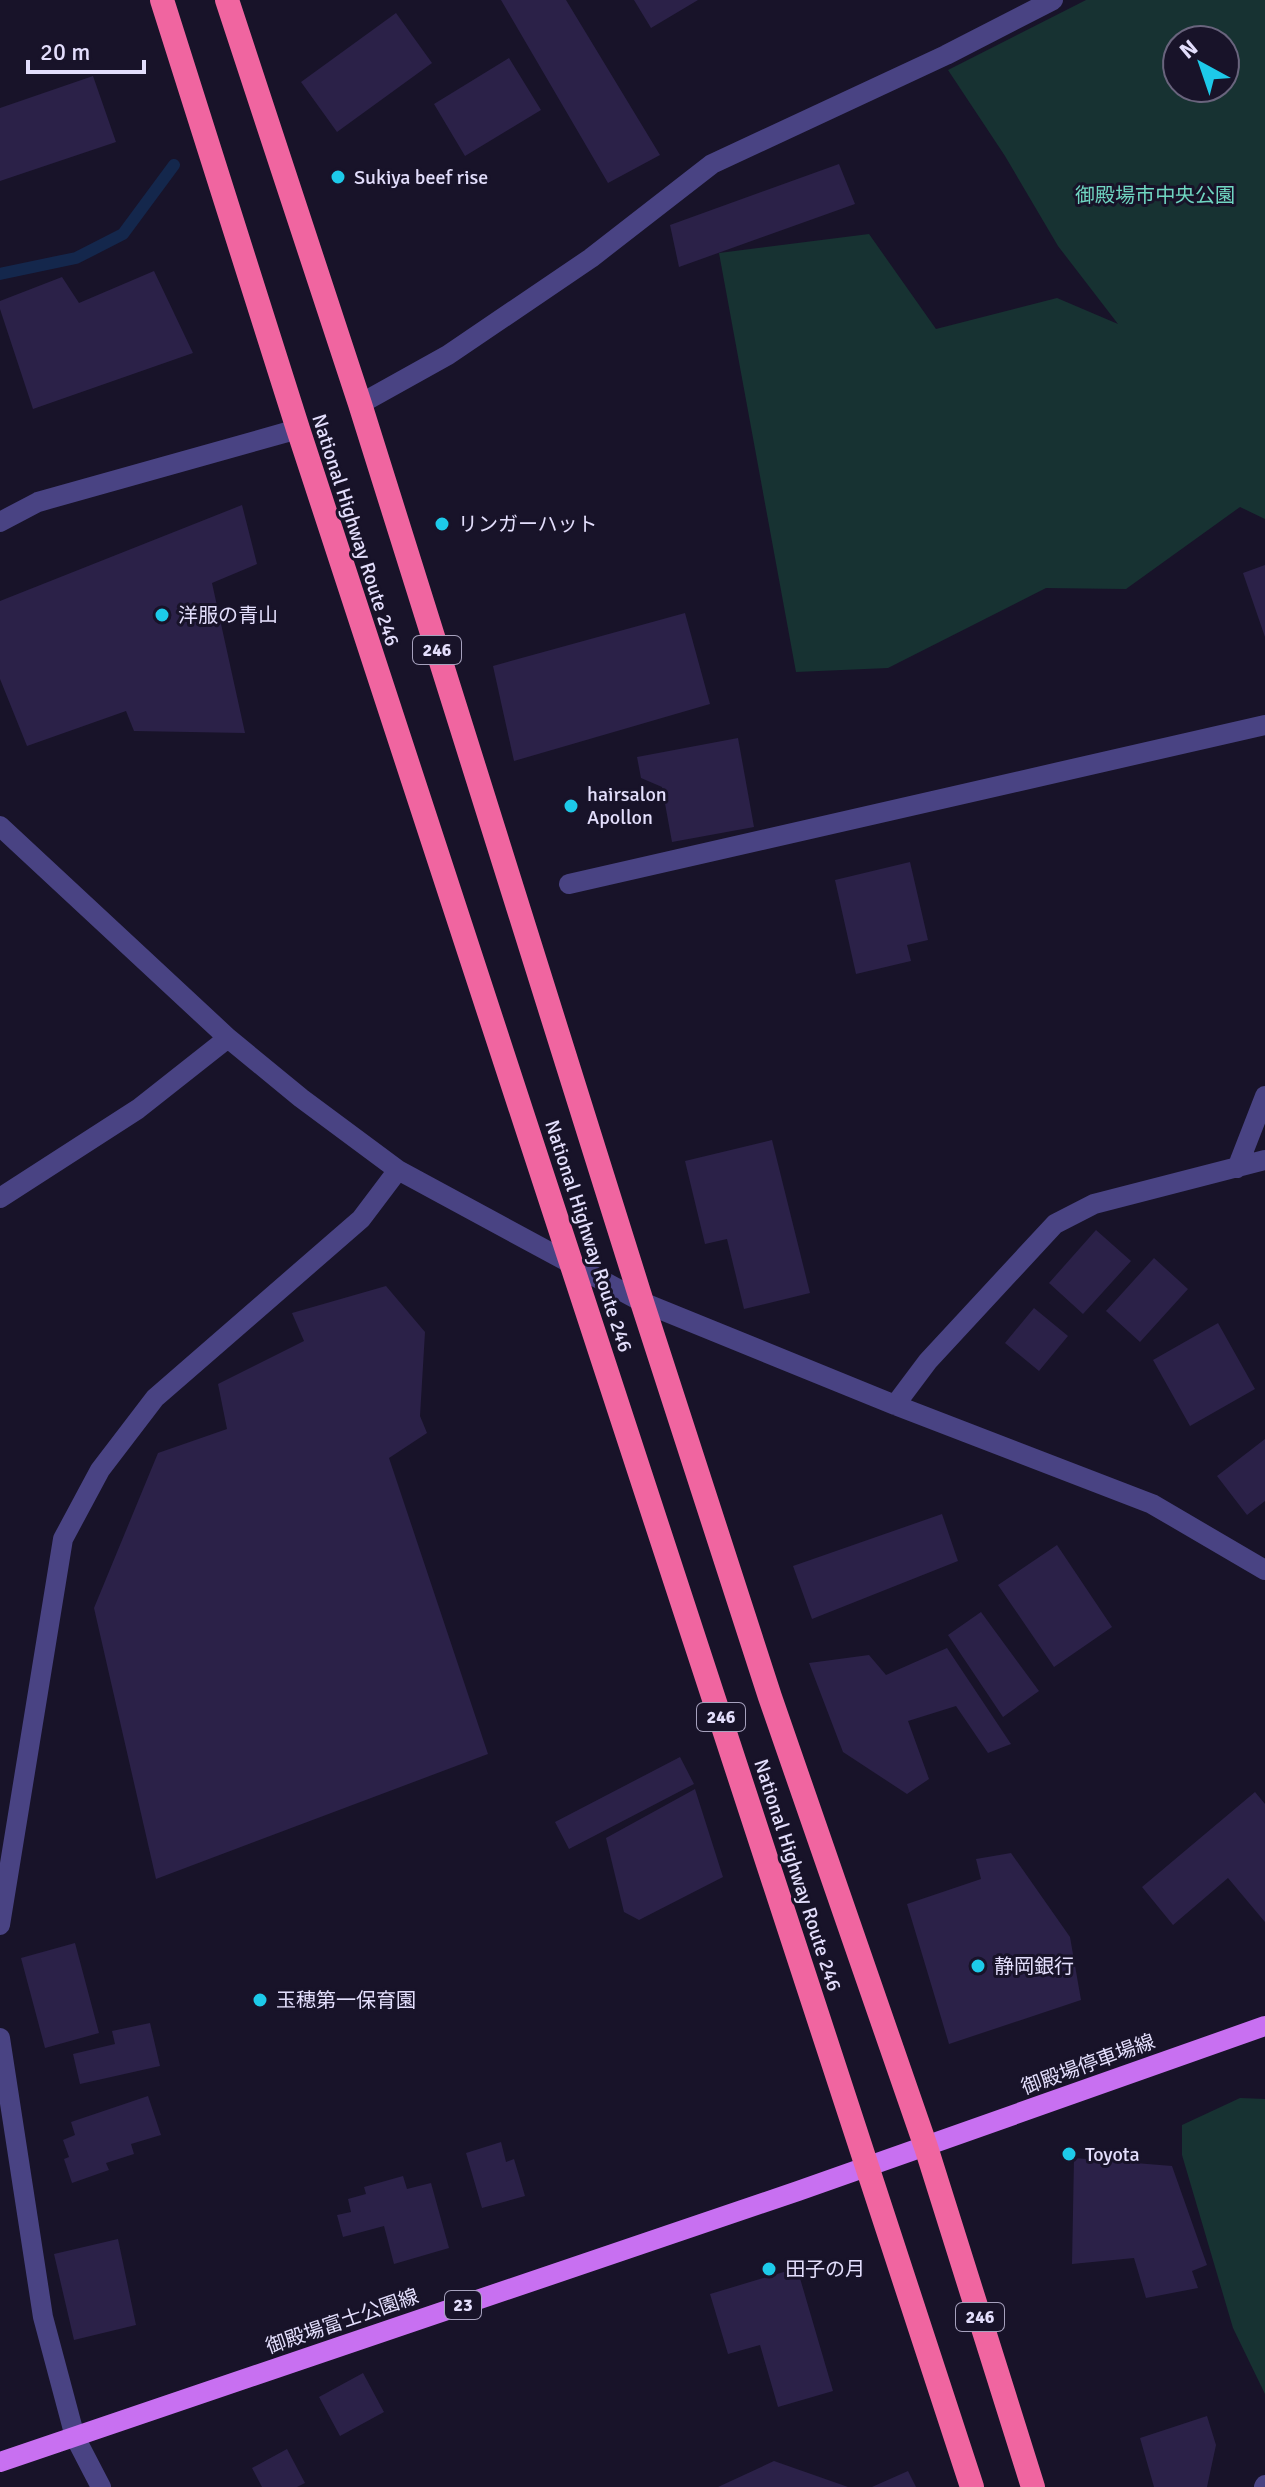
<svg xmlns="http://www.w3.org/2000/svg" width="1265" height="2487" font-family="Signika,'Noto Sans JP',sans-serif">
<rect width="100%" height="100%" fill="#181329"/>
<path fill="#173232" fill-rule="evenodd" d="M1086,0h179v519l-25,-12 -114,82 -80,-1 -158,80 -92,4 -77,-419 150,-19 67,95 121,-31 61,26 -60,-78 -53,-90 -57,-86zM1225,40v48h-48v-48z
M1240,2098l25,1v295l-32,-66 -51,-173v-30z"/>
<g fill="none" stroke-linecap="round" stroke-linejoin="round">
<path stroke="#14274c" stroke-width="12" d="M0,274l76,-16 47,-24 51,-69"/>
</g>
<path fill="#2b2148" d="M501,0h65l94,155 -52,28z
M634,0h64l-47,28z
M396,13l36,50 -95,69 -36,-50z
M509,58l32,52 -76,46 -31,-52z
M93,76l23,66 -116,39v-73z
M839,164l16,40 -176,63 -9,-42z
M154,271l39,82 -160,56 -33,-100v-8l62,-24 17,26z
M242,505l15,59 -45,19 33,150 -111,-2 -8,-20 -99,35 -27,-67v-78z
M1265,565v72l-22,-64z
M685,613l25,91 -196,57 -21,-95z
M738,738l16,89 -82,15 -10,-55 -21,-9 -4,-21z
M910,862l18,78 -21,5 4,16 -55,13 -21,-94z
M772,1140l38,153 -66,16 -17,-70 -22,5 -20,-83z
M1096,1230l35,31 -48,53 -34,-31z
M1154,1258l34,31 -48,53 -34,-31z
M386,1286l39,46 -5,84 7,17 -38,25 99,296 -332,125 -62,-271 64,-155 69,-24 -9,-45 86,-43 -12,-28z
M1034,1308l34,28 -29,35 -34,-28z
M1218,1323l37,66 -65,37 -37,-66z
M1265,1439v62l-18,14 -30,-39z
M942,1514l16,47 -146,58 -19,-53z
M1057,1545l55,82 -58,40 -56,-82z
M981,1612l58,79 -36,26 -55,-82z
M947,1648l64,96 -23,9 -32,-47 -48,15 21,58 -22,15 -64,-42 -34,-89 60,-8 17,20z
M680,1757l14,27 -125,65 -14,-27z
M695,1789l28,88 -84,43 -15,-8 -18,-74z
M1255,1792l10,12v118l-37,-44 -55,47 -31,-38z
M1011,1853l59,84 11,63 -132,44 -42,-140 74,-25 -5,-20z
M75,1943l24,90 -54,15 -24,-90z
M150,2023l10,43 -80,18 -7,-30 42,-10 -3,-13z
M148,2096l13,39 -30,9 3,10 -28,9 3,7 -37,13 -8,-24 5,-2 -6,-17 12,-5 -4,-13z
M501,2142l5,20 8,-3 11,37 -43,12 -16,-55z
M1074,2158l98,8 35,99 -15,6 6,17 -52,10 -12,-40 -62,6z
M403,2176l4,13 24,-6 18,65 -55,16 -10,-38 -41,11 -6,-22 14,-3 -3,-13 18,-5 -2,-7z
M118,2239l18,86 -62,15 -20,-86z
M797,2268l36,123 -55,16 -18,-62 -32,9 -18,-60z
M363,2373l21,39 -44,24 -21,-39z
M1207,2416l9,29 -9,42h-53l-14,-49z
M287,2449l18,34 -8,4h-35l-10,-19z
M774,2461l74,26h-130z
M908,2471l8,16h-44z"/>
<g fill="none" stroke-linecap="round" stroke-linejoin="round">
<path stroke="#494383" stroke-width="20" d="M360,404l88,-49 143,-97 121,-94 234,-109 107,-55
M0,522l38,-20 260,-73
M0,826l228,212 73,60 97,72 244,132 253,103 257,99 113,66
M569,884l696,-159
M1237,1168l28,-72
M0,1198l138,-89 90,-71
M895,1405l33,-44 127,-137 39,-20 171,-44
M0,1925l63,-386 37,-69 55,-72 206,-179 37,-49
M0,2038l43,279 32,120 26,50
M1264,2487l1,-2"/>
<path stroke="#c870f1" stroke-width="20" d="M0,2462l798,-271 467,-165"/>
<path stroke="#f065a0" stroke-width="24" d="M162,0l136,429 674,2058
M227,0l133,404 282,898 128,395 156,450 107,340"/>
</g>
<g fill="#1dcae9" stroke="#181329" stroke-width="3">
<circle cx="338" cy="177" r="8"/>
<circle cx="442" cy="524" r="8"/>
<circle cx="162" cy="615" r="8"/>
<circle cx="571" cy="806" r="8"/>
<circle cx="978" cy="1966" r="8"/>
<circle cx="260" cy="2000" r="8"/>
<circle cx="1069" cy="2154" r="8"/>
<circle cx="769" cy="2269" r="8"/>
</g>
<g text-anchor="middle" stroke-width="6" stroke-linejoin="round" paint-order="stroke">
<g fill="#181329" stroke="#a6a1bd" stroke-width="2">
<rect x="413" y="636" width="48" height="28" rx="6"/>
<rect x="697" y="1703" width="48" height="28" rx="6"/>
<rect x="445" y="2291" width="36" height="28" rx="6"/>
<rect x="956" y="2303" width="48" height="28" rx="6"/>
</g>
<g font-size="18" font-weight="bold" fill="#e3defc">
<text x="437" y="656">246</text>
<text x="721" y="1723">246</text>
<text x="463" y="2311">23</text>
<text x="980" y="2323">246</text>
</g>
<g font-size="20" fill="#e3defc" stroke="#181329" text-anchor="start">
<text x="354" y="184">Sukiya beef rise</text>
<text x="458" y="531">リンガーハット</text>
<text x="178" y="622">洋服の青山</text>
<text x="587" y="801">hairsalon<tspan x="587" dy="23">Apollon</tspan></text>
<text x="994" y="1973">静岡銀行</text>
<text x="276" y="2007">玉穂第一保育園</text>
<text x="1085" y="2161">Toyota</text>
<text x="785" y="2276">田子の月</text>
</g>
<g font-size="20" fill="#70d6c2" stroke="#181329">
<text x="1155" y="202">御殿場市中央公園</text>
</g>
<g font-size="20" fill="#e3defc" stroke="#181329">
<text transform="translate(356 530) rotate(72)" y="7">National Highway Route 246</text>
<text transform="translate(589 1236) rotate(72)" y="7">National Highway Route 246</text>
<text transform="translate(798 1875) rotate(72)" y="7">National Highway Route 246</text>
<text transform="translate(1088 2064) rotate(-20)" y="7">御殿場停車場線</text>
<text transform="translate(342 2321) rotate(-19)" y="7">御殿場富士公園線</text>
</g>
</g>
<g transform="translate(1201 64) rotate(320)"><circle r="38" fill="#181329" stroke="#69647d" stroke-width="2"/>
<path d="M0-6L14 30L0 20L-14 30Z" fill="#1dcae9"/>
<text y="-12" font-size="22" font-weight="bold" text-anchor="middle" fill="#e3defc">N</text>
</g>
<path d="M28 60v12h116v-12" fill="none" stroke="#e3defc" stroke-width="4"/>
<text x="40" y="60" font-size="24" fill="#e3defc" stroke="#181329" stroke-width="6" paint-order="stroke">20 m</text>
</svg>
